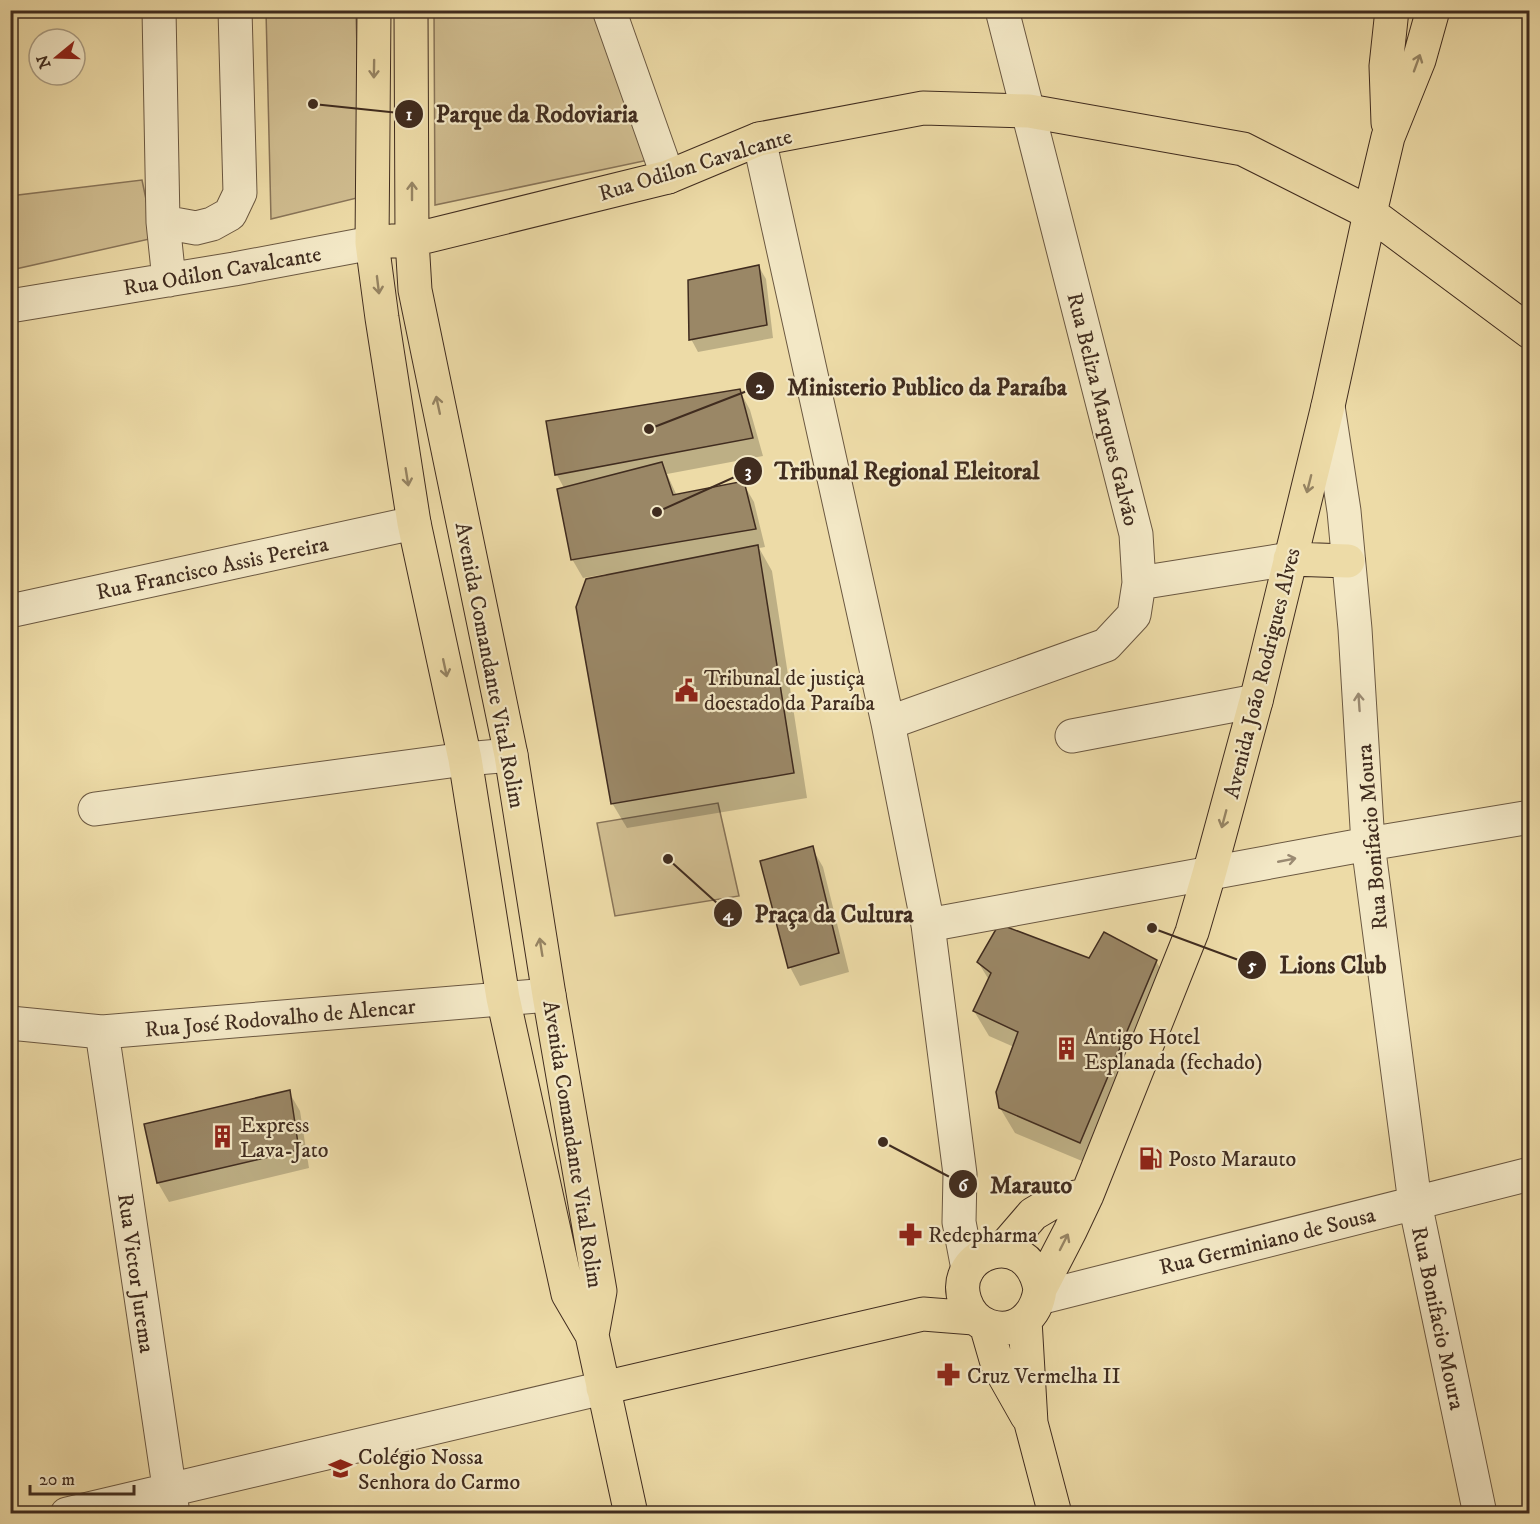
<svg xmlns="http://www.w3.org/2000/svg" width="1540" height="1524" font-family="'IM FELL DW Pica',serif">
<rect width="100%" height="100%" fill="#eddba7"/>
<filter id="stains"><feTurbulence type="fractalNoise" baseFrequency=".00333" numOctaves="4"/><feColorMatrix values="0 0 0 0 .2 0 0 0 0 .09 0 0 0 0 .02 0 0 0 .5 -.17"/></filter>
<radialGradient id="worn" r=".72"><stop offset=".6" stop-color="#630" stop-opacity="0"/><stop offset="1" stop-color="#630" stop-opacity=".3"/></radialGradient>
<path fill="#d0bd90" stroke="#887458" stroke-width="1.5" d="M266,11h90l5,186 -90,22z
M434,11h160l64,147 -223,47z
M142,180l12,58 -143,32 -1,-74z
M718,803l21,93 -124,20 -18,-93z"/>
<path fill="#0003" d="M759,267l7,12 7,59 -75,14 -7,-13z
M740,391l10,19 13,46 -96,18 10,22 66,-13 11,19 11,45 -6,1 13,23 35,227 -180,30 -15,-25 -6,-229 -23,4 -11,-19 -8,-71 -7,-13 -9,-53z
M812,848l11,19 26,105 -49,14 -10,-19z
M1090,960l66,1 14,25 -76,180 -79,-33 -15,-25 14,-61 -25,-11 -15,-25 15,-31 -11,-18z
M289,1092l11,19 9,57 -140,34 -11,-19 -12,-58z"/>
<path fill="#9a8766" stroke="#402c1f" stroke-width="1.5" d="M759,265l8,60 -78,15 -1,-60z
M740,389l13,49 -198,37 -9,-54z
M662,462l11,33 71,-14 12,48 -185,31 -14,-71z
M758,545l36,228 -183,31 -35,-197 10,-28z
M813,846l26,107 -51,15 -28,-107z
M999,924l90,34 15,-26 53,28 -77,183 -81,-35 -3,-16 22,-60 -45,-21 18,-38 -14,-11z
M290,1090l9,60 -142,33 -13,-59z"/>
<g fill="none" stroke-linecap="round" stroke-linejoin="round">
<defs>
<path id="minor" d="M159,10l4,212 6,58
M609,10l59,167
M759,139l129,584 40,202 32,249 -1,48 9,47
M163,222l33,6 16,-4 18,-10 10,-21 -5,-183
M10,306l224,-37 138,-26
M1328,406l16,105 11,118 13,215 47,359 65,311
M1139,583l151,-24
M10,611l404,-88
M888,723l218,-78 28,-30 5,-32 -3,-49 -134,-524
M1072,736l184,-35
M95,809l370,-50 46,-4
M928,925l440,-81 162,-27
M10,1023l92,9 447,-37
M102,1032l71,482
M1039,1298l491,-124
M67,1514l536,-126"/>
<path id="major" d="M374,10l-2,233 10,75 32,205 51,236 38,239 65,296 24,41 39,179
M411,10l1,230 3,50 96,465 38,240 51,296 -8,44
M1388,123l-2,-57 6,-56
M392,241l20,-1 256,-63 91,-38 164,-31 106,3 214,38 127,64 160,119
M1290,559l58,2
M1002,1250l31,-36 22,-13 32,-6
M1040,1289c-12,-65 -92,-37 -75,12 4,12 12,21 24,25 28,9 48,-11 51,-37l30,-58 17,-36 105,-263 17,-58 47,-173 72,-295 42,-193 18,-76 31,-77 14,-50
M1025,1320l6,103 24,91
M986,1325l11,38 30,53
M603,1388l320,-74 51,4"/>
</defs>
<use href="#minor" stroke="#6b5841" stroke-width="35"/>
<use href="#major" stroke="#402c1f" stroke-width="35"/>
<use href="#minor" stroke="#f3e8c6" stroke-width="33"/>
<use href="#major" stroke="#eddba7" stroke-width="33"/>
</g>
<defs><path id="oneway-shaft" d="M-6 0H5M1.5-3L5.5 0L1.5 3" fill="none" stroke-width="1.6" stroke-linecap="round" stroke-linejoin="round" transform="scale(1.5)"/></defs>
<g stroke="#968463">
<use href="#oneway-shaft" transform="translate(1417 63) rotate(-70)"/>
<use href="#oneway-shaft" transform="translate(374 69) rotate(91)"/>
<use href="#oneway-shaft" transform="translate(412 191) rotate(-90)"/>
<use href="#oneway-shaft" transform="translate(378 285) rotate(83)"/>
<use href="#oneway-shaft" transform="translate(438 405) rotate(-102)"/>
<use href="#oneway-shaft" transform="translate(407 477) rotate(81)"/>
<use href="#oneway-shaft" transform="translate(1309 484) rotate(104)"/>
<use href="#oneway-shaft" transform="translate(445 668) rotate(78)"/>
<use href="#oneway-shaft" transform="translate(1224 819) rotate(105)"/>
<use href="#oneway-shaft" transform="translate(541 947) rotate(-99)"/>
<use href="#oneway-shaft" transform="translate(1064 1242) rotate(-63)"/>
</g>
<g stroke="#9a8a72">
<use href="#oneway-shaft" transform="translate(1359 702) rotate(-94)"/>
<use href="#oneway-shaft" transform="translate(1287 860) rotate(-11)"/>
</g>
<defs>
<symbol id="civic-bare" viewBox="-9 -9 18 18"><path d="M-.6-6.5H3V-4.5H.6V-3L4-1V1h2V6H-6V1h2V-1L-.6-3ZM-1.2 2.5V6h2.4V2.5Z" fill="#8f2418" stroke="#f3e8c6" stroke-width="2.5" paint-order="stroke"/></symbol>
<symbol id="building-bare" viewBox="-9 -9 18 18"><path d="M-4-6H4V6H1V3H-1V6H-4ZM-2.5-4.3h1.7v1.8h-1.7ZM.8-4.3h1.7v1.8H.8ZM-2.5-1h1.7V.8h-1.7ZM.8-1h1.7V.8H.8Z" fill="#8f2418" stroke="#f3e8c6" stroke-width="2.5" paint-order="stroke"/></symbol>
<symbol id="fuel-bare" viewBox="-9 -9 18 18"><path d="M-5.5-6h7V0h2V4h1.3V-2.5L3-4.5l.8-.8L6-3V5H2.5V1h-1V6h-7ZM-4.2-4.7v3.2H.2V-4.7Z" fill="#8f2418" stroke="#f3e8c6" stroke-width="2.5" paint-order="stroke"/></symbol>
<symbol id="pharmacy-bare" viewBox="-9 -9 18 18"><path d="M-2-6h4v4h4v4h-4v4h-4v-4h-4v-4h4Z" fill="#8f2418" stroke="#f3e8c6" stroke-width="2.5" paint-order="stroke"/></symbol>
<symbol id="school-bare" viewBox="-9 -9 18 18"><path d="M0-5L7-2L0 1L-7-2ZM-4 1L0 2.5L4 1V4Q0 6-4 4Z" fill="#8f2418" stroke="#f3e8c6" stroke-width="2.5" paint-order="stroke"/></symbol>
</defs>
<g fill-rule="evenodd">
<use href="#civic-bare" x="670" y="674" width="33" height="33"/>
<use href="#building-bare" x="1050" y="1032" width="33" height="33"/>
<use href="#building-bare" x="206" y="1120" width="33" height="33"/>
<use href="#fuel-bare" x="1134" y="1142" width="33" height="33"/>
<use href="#pharmacy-bare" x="894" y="1218" width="33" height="33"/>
<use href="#pharmacy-bare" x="932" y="1358" width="33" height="33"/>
<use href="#school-bare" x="324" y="1452" width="33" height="33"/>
</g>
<g text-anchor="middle" stroke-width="4.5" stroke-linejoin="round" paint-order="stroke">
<g font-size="22" fill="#402c1f" stroke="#f3e8c6">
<text transform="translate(695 164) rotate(-17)" y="8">Rua Odilon Cavalcante</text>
<text transform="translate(222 270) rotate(-10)" y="8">Rua Odilon Cavalcante</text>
<text transform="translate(1104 409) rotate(76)" y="8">Rua Beliza Marques Galvão</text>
<text transform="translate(212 567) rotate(-12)" y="8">Rua Francisco Assis Pereira</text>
<text transform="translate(491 665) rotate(79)" y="8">Avenida Comandante Vital Rolim</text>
<text transform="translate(1261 673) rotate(-76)" y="8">Avenida João Rodrigues Alves</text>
<text transform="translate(1371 837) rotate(-95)" y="8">Rua Bonifacio Moura</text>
<text transform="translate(280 1017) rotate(-5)" y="8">Rua José Rodovalho de Alencar</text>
<text transform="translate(574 1144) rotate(81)" y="8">Avenida Comandante Vital Rolim</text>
<text transform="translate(1267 1240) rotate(-14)" y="8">Rua Germiniano de Sousa</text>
<text transform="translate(137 1273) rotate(82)" y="8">Rua Victor Jurema</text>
<text transform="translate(1439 1318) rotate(78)" y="8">Rua Bonifacio Moura</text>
</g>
<g font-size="22" fill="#402c1f" stroke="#f3e8c6" text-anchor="start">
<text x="704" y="685">Tribunal de justiça<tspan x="704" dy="25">doestado da Paraíba</tspan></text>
<text x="1084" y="1044">Antigo Hotel<tspan x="1084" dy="25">Esplanada (fechado)</tspan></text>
<text x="240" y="1132">Express<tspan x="240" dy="25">Lava-Jato</tspan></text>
<text x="1168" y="1166">Posto Marauto</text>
<text x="928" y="1242">Redepharma</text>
<text x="967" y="1383">Cruz Vermelha II</text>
<text x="358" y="1464">Colégio Nossa<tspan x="358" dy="25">Senhora do Carmo</tspan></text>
</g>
</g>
<path fill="none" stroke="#402c1f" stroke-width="2" d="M313 104L409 114M649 429L760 386M657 512L748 471M668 859L728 913M1152 928L1252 965M883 1142L963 1184"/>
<g fill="#402c1f" stroke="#f3e8c6" stroke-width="2">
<circle cx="313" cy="104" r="6"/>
<circle cx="649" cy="429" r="6"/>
<circle cx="657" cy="512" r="6"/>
<circle cx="668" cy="859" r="6"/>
<circle cx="1152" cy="928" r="6"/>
<circle cx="883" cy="1142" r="6"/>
<circle cx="409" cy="114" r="15"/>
<circle cx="760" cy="386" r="15"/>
<circle cx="748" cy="471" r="15"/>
<circle cx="728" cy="913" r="15"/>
<circle cx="1252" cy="965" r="15"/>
<circle cx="963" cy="1184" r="15"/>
</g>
<g font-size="18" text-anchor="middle" font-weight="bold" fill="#fff">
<text x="409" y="120">1</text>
<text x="760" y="393">2</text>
<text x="748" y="477">3</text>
<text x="728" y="920">4</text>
<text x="1252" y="971">5</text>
<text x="963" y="1191">6</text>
</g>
<g font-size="24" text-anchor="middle" font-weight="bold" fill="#402c1f" stroke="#f3e8c6" stroke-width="4.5" stroke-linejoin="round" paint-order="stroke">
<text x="537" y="122">Parque da Rodoviaria</text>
<text x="927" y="395">Ministerio Publico da Paraíba</text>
<text x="907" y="479">Tribunal Regional Eleitoral</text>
<text x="834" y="922">Praça da Cultura</text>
<text x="1333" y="973">Lions Club</text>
<text x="1031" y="1193">Marauto</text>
</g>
<rect width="1540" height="1524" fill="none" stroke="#eddba7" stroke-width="36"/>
<rect x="12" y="12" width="1516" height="1500" fill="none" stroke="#402c1f" stroke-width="3"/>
<rect x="18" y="18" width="1504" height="1488" fill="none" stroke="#402c1f" stroke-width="1.5"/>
<g transform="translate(57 57) rotate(251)"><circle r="28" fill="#f3e8c6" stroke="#ab9d83" stroke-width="1.5"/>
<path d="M0-4.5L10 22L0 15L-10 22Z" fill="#8f2418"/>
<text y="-9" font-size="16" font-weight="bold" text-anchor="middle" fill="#402c1f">N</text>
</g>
<path d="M30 1485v9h104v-9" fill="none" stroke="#402c1f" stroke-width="3"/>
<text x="39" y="1485" font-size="18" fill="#402c1f" stroke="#f3e8c6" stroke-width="4.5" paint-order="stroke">20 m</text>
<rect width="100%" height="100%" filter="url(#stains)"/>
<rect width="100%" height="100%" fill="url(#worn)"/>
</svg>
